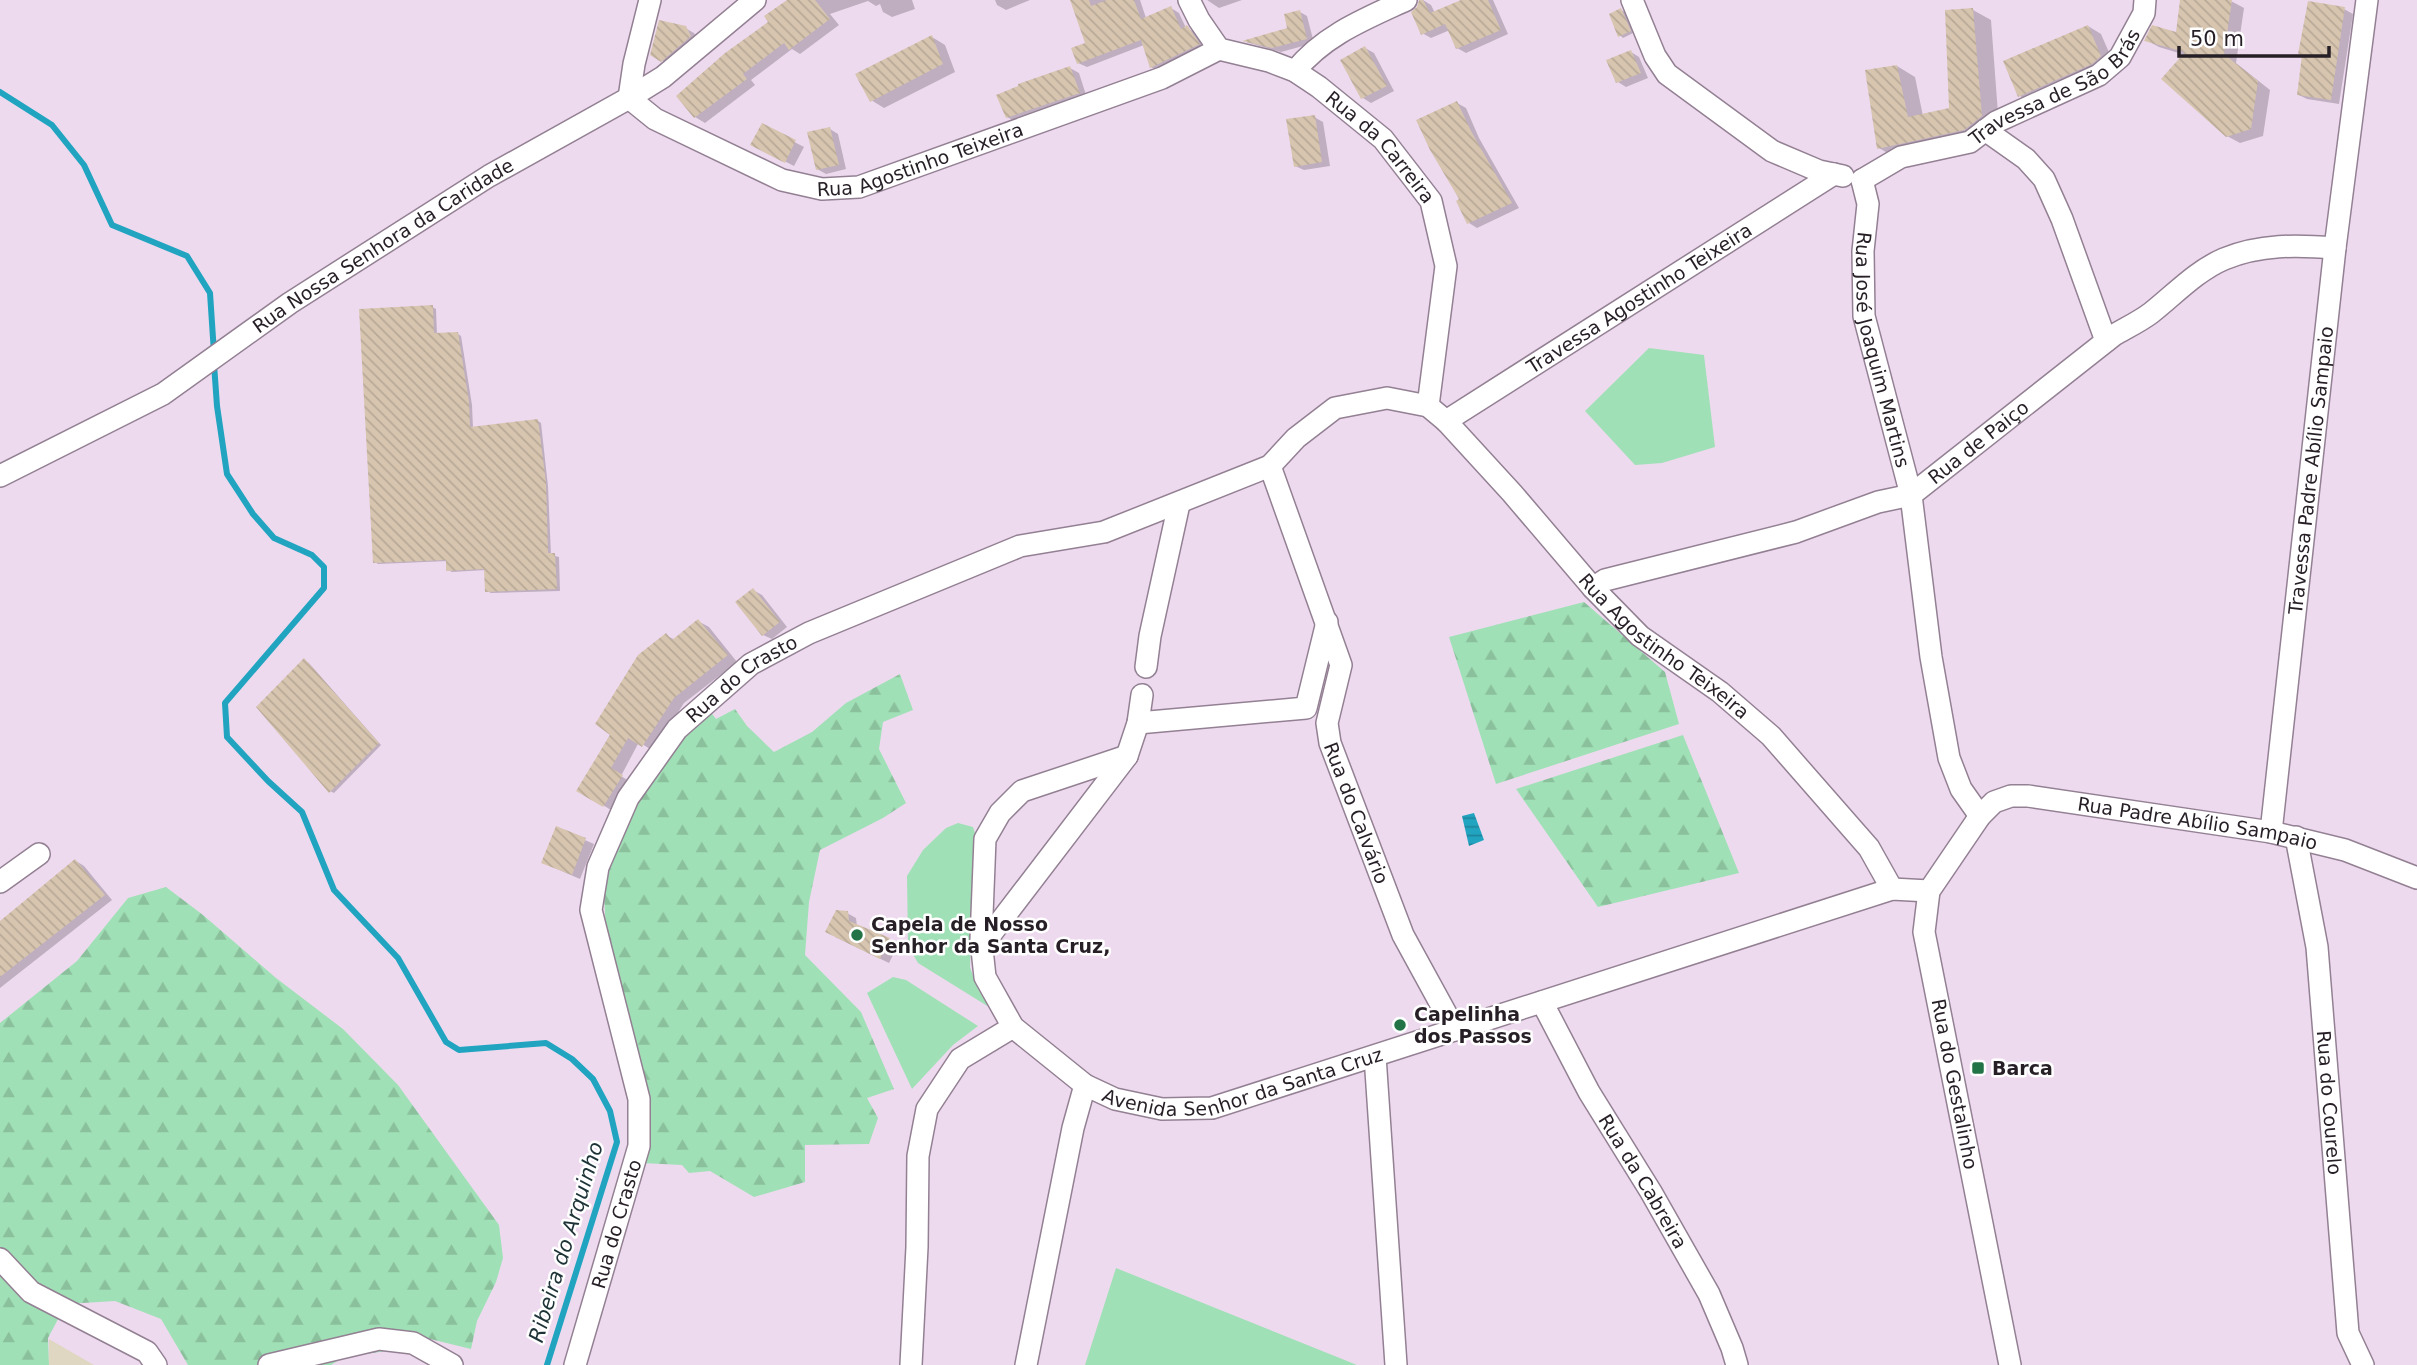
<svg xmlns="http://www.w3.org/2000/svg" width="2417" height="1365" font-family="'DejaVu Sans',sans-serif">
<defs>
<pattern id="forest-firs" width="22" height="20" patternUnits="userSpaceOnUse" patternTransform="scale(1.75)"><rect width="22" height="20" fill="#a0e0b6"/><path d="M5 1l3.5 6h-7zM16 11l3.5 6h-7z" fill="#8ac09c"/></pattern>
<pattern id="water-rules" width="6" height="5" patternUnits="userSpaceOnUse" patternTransform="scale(1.75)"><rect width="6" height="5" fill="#21a4c0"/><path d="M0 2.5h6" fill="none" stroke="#1d859c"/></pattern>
<pattern id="building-back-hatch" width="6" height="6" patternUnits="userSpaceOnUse" patternTransform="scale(1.75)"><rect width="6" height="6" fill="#d7c5b0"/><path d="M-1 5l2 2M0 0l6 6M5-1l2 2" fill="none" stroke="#b8a997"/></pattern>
</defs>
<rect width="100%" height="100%" fill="#eedaef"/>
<path fill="#e0d7c2" d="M49,1339l45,26h-45z"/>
<path fill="#a0e0b6" d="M1649,348l55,7 11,92 -53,16 -27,2 -50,-54z
M958,823l15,4 2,6 -5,134 6,18 13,22 -71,-44 -10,-17 -1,-70 16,-26 23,-22z
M893,977l13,3 72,46 -25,19 -41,44 -45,-96z
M1116,1268l241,97h-272z"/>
<path fill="url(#forest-firs)" d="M1584,602l81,70 14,52 -183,60 -47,-147z
M900,674l13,36 -30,12 -4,27 27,54 -23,15 -63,32 -11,52 -4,53 56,57 33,77 -27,9 11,20 -9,26 -64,1v37l-51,15 -44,-26 -21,2 -7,-8 -40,-2 -36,-230 -3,-56 23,-72 83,-95 7,9 19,-10 12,17 27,26 38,-20 34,-29z
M1683,735l56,138 -141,34 -82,-118z
M166,887l37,28 73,63 67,51 55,56 101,140 4,33 -7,24 -19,39 -6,28 -49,-12 -28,13 -50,7 -13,8h-143l-27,-46 -46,-18 -49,3 -18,34 1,27h-49v-342l77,-62 51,-63z"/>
<path fill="url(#water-rules)" d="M1474,813l10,27 -15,6 -7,-30z"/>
<path fill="#0003" d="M789,0h123l3,9 -23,8 -9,-5 -3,-8 -4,2 -8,-5 -38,13 9,11 -39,29 -8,-5 -41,31 4,5 -50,38 -10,-6 -17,-21 93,-74z
M995,0h35l-24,10 -9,-5z
M1081,0h59l6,18 25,-10 8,5 7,15 9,4 12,17 -48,23 -8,-5 -7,-22 -57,22 -9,-4 9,-19z
M1207,0h35l-23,8z
M1423,0l8,5 4,8 30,-13h28l15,34 -42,19 -9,-5 -7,-18 -19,8 -9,-5z
M2182,0h47l15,8 -8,55 34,27 -7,46 -23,7 -13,-7 -42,-81 -26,-8 -13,-7 31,-6z
M2344,9l9,5 -14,90 -32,-5 -8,-4z
M1621,10l4,2 8,21 -10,5 -3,-3z
M1973,10l18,10 8,107 -103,31 -17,-10 18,-82 18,11 8,39 28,-7z
M1300,12l7,4 7,27 -33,9 -35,-10 43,-12z
M2088,26l13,8 13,30 -81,40 -13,-8z
M685,28l9,5 5,8 -29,24 -9,-5z
M932,37l13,8 10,27 -71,36 -13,-8z
M1365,48l9,5 20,38 -23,12 -8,-5 -21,-38z
M1631,52l8,5 9,21 -22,9 -8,-5z
M1070,68l9,5 8,25 -71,24 -9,-5z
M1457,103l9,5 13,30 40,70 -42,20 -8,-5 -7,-23z
M1314,117l9,5 7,44 -26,4 -9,-4z
M762,125l42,22 -10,19 -33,-17z
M830,129l8,5 8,35 -20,5 -9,-5z
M432,307l4,2 1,26 21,-1 3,2 11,69 1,23 65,-7 3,2 7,63 3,69 8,2 1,34 -69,2 -4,-2 -1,-21 -34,2 -4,-2v-9l-70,3 -3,-2z
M753,590l9,5 25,32 -15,12 -9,-4z
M698,621l11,6 28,35 -53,41 -31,48 -14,-9 -18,34 11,7 -18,29 -35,-22 87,-155 9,5z
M308,662l73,83 -47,48 -4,-2z
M557,828l37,16 -14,35 -37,-16z
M76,861l8,5 28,34 -112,88v-65z
M847,913l9,5 1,9 41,18 -9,18 -54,-26z"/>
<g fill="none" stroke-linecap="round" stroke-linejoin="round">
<path stroke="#21a4c0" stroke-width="6" d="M0,92l52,33 32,40 28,60 75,31 23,37 4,60
M214,364l3,42 10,68 26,40 21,24 38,17 12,12v21l-99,115 2,34 41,44 34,31 32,78 64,68 48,84 13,8 87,-7 26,16 21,20 17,32 7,31 -70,223"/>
</g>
<path fill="url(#building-back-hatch)" d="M787,0h28l15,19 -41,31 -5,-7 -41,31 4,5 -53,39 -18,-22 49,-43 43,-31 -4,-6z
M1070,0h19l2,6 16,-6h27l7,19 30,-13 10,23 6,-4 13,19 -50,24 -9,-28 -64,24 -6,-16 14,-5z
M1419,0h4l7,13 31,-13h27l13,30 -45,19 -11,-25 -24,11 -10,-23 6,-5z
M2180,0h52l-8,54 34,27 -7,48 -25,8 -65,-58 24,-27 -41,-11 8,-16 24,7z
M2308,1l37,6 -14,93 -34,-5 5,-40 -4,-1z
M1621,8l10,23 -13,6 -9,-23z
M1973,8l9,108 -18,14 -87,19 -12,-79 32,-5 11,52 41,-9 -4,-98z
M1300,10l7,29 -35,9 -30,-7 45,-13 -3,-14z
M659,20l27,6 5,10 -30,26 -11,-7z
M2088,25l13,31 -9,8 -74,33 -15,-36z
M932,35l11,29 -73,38 -15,-28z
M1365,46l22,40 -26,13 -21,-39z
M1631,50l10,23 -25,10 -10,-23z
M1070,66l10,27 -74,25 -10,-23 22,-9v-2z
M1457,101l14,30 41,72 -45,21 -11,-23 3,-2 -29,-49 -14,-30z
M1315,115l7,47 -28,5 -8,-48z
M762,123l34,17 -11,23 -35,-18z
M830,127l9,38 -23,5 -9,-38z
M433,305l1,28 24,-1 11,70 1,25 68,-8 8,64 2,70h7l2,36 -72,3 -1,-23 -38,2v-11l-73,3 -14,-254z
M753,588l27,34 -18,14 -27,-34z
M698,619l30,36 -54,43 -32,49 -14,-9 -17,30 12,7 -20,32 -27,-16 34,-56 -15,-11 43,-69 28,-22 6,7z
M304,658l75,85 -50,50 -73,-86z
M556,826l30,12 -14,37 -31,-12z
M75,859l30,36 -105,82v-56z
M836,910l12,1 1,10 41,17 -10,21 -55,-27z"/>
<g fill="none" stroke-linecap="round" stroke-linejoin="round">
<defs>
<g id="minor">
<path id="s1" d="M1189,0l10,20 20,29 50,12 26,10 24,16 64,52 48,62 15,65 -18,140"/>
<path d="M1632,0l23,56 12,18 105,77 47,20 24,5"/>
<path d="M1295,71c29,-36 70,-52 111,-71"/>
<path id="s2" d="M629,98l26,21 127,61 40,9 37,-2 303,-109 57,-29"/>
<path d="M629,98l5,-34 16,-64"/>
<path d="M1985,130l41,29 18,20 18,40 44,122"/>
<path id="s3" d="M1862,180l6,24 -5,47 1,65 47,179 20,162 18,101 12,31 19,27"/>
<path id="s4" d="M1862,180l39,-23 69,-15 26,-20 103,-47 21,-18 24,-44 1,-13"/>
<path id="s5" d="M1446,421l388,-247"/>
<path id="s6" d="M1270,466l71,199 -14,58 3,20 73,192 52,95"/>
<path id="s7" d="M0,476l163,-82 127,-91 199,-127 140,-78 34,-21 92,-77"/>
<path id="s8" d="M1593,588l12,-8 191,-48 82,-30 33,-7 203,-160c12,-7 25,-13 37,-22 23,-18 45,-42 73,-54 36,-15 73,-14 111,-11"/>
<path d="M1146,667l4,-31 29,-132"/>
<path d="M1138,723l168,-15 21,-86"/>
<path id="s9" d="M1127,756l-105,35 -22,22 -15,26 -4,101 4,37 28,50 72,58 30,14 47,10 50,-1 680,-219 37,2"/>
<path id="s10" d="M2271,832l64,-584 32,-248"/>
<path id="s11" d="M2296,837l21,110 31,386 15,32"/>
<path d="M0,882l39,-28"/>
<path d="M981,947l146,-191 11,-33 4,-28"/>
<path id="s12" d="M1542,1002l47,90 62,100 58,102 23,54 5,17"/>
<path d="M1375,1056l21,309"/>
<path d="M0,1259l31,33 116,60 9,13"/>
<path d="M269,1365l110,-26 34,4 39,22"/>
<path id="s13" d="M575,1365l64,-219v-47l-48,-189 7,-43 30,-69 49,-69 74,-65 58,-31 211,-87 84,-14 166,-66 26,-28 39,-30 52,-10 41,8 18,15 66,72 81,95 47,48 80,56 51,44 98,112 23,41"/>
<path d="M911,1365l6,-118 1,-91 9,-47 33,-50 53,-32"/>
<path d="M1026,1365l47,-237 12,-43"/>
<path id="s14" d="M2010,1365l-86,-433 5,-41 51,-75 14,-14 17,-6h17l243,36 74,18 72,28"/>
</g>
</defs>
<use href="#minor" stroke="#938093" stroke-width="24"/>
<use href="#minor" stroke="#fff" stroke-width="21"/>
</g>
<g fill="#227446" stroke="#fff" stroke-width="2.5">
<circle cx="857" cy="935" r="7"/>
<circle cx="1400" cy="1025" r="7"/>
<rect x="1971" y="1061" width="14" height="14" rx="3.5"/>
</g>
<g text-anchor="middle" stroke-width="5" stroke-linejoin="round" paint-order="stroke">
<g font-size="19" fill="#261f26" stroke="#fff">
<text dy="7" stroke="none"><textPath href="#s4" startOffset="219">Travessa de São Brás</textPath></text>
<text dy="7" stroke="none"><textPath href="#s1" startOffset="252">Rua da Carreira</textPath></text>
<text dy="7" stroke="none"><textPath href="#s2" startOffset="318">Rua Agostinho Teixeira</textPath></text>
<text dy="7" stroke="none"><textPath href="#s7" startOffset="448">Rua Nossa Senhora da Caridade</textPath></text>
<text dy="7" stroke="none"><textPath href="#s5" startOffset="229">Travessa Agostinho Teixeira</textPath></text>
<text dy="7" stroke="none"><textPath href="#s3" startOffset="173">Rua José Joaquim Martins</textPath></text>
<text dy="7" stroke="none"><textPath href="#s8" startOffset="418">Rua de Paiço</textPath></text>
<text dy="7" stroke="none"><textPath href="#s10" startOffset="364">Travessa Padre Abílio Sampaio</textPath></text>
<text dy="7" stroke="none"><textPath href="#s13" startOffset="1850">Rua Agostinho Teixeira</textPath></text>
<text dy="7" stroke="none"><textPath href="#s13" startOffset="756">Rua do Crasto</textPath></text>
<text dy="7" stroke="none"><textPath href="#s6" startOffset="366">Rua do Calvário</textPath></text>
<text dy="7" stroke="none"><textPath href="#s14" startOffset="800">Rua Padre Abílio Sampaio</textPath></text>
<text dy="7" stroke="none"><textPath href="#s9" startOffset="625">Avenida Senhor da Santa Cruz</textPath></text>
<text transform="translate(1955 1084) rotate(79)" y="7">Rua do Gestalinho</text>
<text dy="7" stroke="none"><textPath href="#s11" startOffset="268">Rua do Courelo</textPath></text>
<text dy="7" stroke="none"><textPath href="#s12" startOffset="206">Rua da Cabreira</textPath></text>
<text dy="7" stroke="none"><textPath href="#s13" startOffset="147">Rua do Crasto</textPath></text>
</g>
<g font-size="19" font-weight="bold" fill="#261f26" stroke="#fff" text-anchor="start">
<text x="871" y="931">Capela de Nosso<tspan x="871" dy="22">Senhor da Santa Cruz,</tspan></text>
<text x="1414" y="1021">Capelinha<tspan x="1414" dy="22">dos Passos</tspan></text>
<text x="1992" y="1075">Barca</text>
</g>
<g font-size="21" font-style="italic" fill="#1e3338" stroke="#fff">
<text transform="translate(566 1242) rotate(-73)" y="7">Ribeira do Arquinho</text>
</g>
</g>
<path d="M2179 46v10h150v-10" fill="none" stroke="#261f26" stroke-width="3.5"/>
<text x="2190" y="46" font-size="21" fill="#261f26" stroke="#ffffff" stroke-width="5" paint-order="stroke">50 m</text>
</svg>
